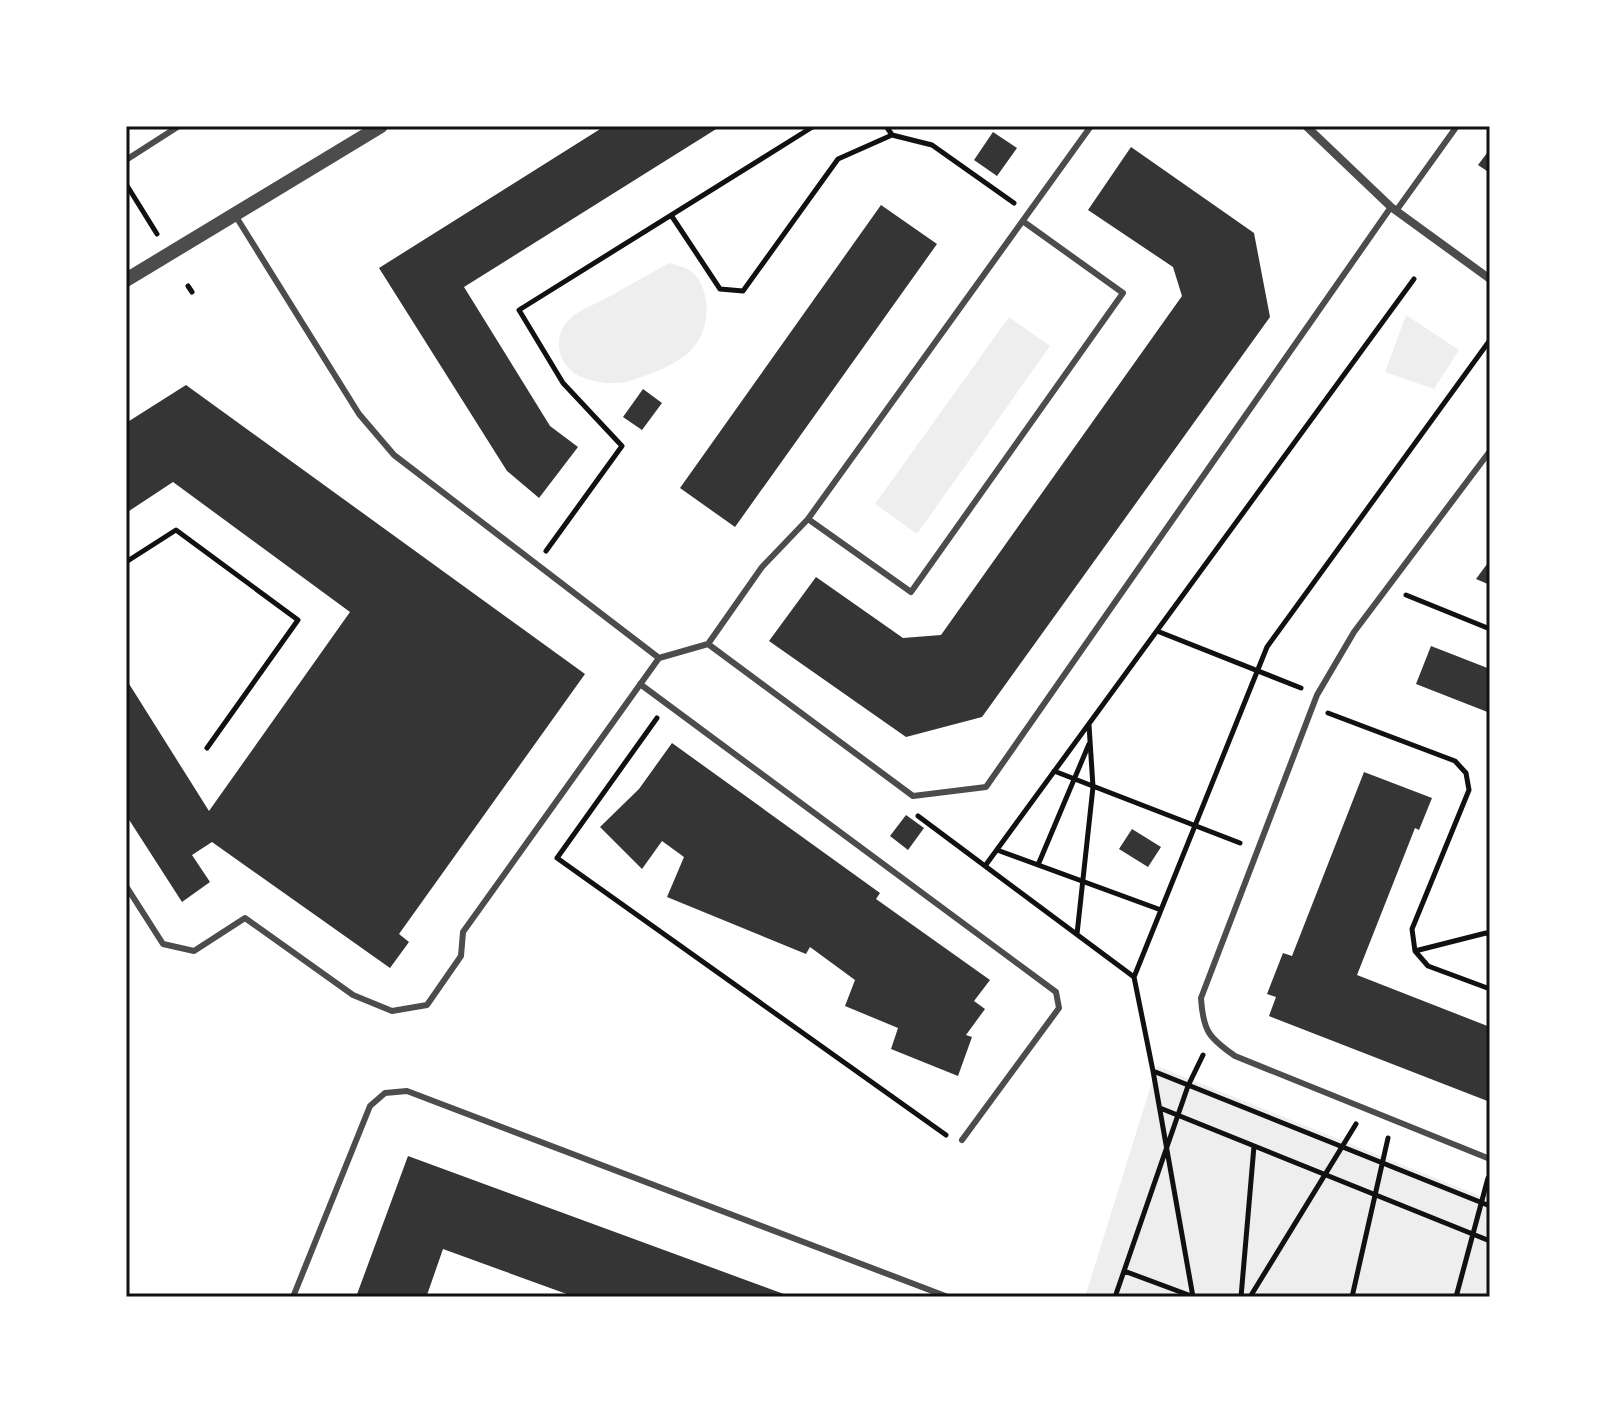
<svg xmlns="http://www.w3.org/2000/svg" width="1616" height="1423" font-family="'IBM Plex Sans',sans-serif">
<rect width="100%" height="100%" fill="#fff"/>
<path fill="#eee" d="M669,263c7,2 17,4 23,9 20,18 19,58 0,77 -14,16 -40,24 -59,31 -16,6 -39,3 -54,-4 -23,-12 -28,-43 -6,-60 9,-7 22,-12 32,-17 21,-12 43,-24 64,-36z
M1406,315l53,35 -25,39 -49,-17z
M1009,317l41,29 -133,188 -42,-30z
M1157,1066l333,134v97h-405z"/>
<path fill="#353535" d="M605,126h116l-257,161 86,139 28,21 -39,51 -32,-27 -128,-203z
M993,132l24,16 -20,28 -23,-16z
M1131,147l123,86 16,84 -288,400 -76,20 -137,-96 47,-64 87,61 38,-3 241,-339 -9,-29 -85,-57z
M1490,149v24l-12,-8z
M881,205l56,39 -202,283 -55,-39z
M186,385l399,289 -186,260 10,8 -19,26 -178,-126 -20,13 18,27 -28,20 -56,-87v-136l83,132 141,-199 -177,-130 -47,31v-90z
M643,389l19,14 -20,27 -19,-13z
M1490,560v25l-14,-6z
M1431,646l59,23v44l-74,-29z
M672,743l208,150 -4,6 114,81 -16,21 11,8 -19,26 6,2 -14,39 -67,-27 7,-21 -53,-22 10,-26 -45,-33 -4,7 -139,-57 17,-40 -22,-16 -20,28 -42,-42 39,-38z
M1364,772l68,26 -13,32 -4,-2 -58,147 133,52v75l-221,-86 7,-19 -9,-3 16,-41 9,3z
M906,815l18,13 -16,22 -18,-14z
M1132,829l29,18 -13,20 -29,-18z
M408,1156l384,141h-217l-132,-48 -16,46 5,2h-76z"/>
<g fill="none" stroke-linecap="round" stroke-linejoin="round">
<path stroke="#111" stroke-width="5" d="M886,126l6,9
M126,184l31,50
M671,215l49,74 23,2 95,-132 54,-24 40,10 82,58
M188,286l4,6
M546,551l76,-105 -59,-63 -44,-73 295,-184
M126,562l50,-32 122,90 -91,128
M1406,595l84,34
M1157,631l144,57
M1328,713l127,48 11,12 3,17 -57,139 3,22 13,15 62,23
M657,718l-100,140 389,277
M1054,771l186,72
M918,816l216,161
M997,850l164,60
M1038,865l51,-121
M985,866l429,-587
M1077,934l16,-147 -4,-62
M1415,951l71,-18 4,2
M1153,1071l-19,-94 133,-330 223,-307
M1160,1108l330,133
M1115,1297l9,-26
M1193,1297l-40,-226 337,135
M1194,1297l-70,-26 64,-185 15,-31
M1241,1297l13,-151
M1250,1297l106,-173
M1352,1297l36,-159
M1456,1297l32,-119"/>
<path stroke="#4c4c4c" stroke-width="6" d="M1091,126l-283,393 -46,48 -54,77 205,152 73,-9 405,-580
M126,160l53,-34
M1396,211l61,-85
M235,215l124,199 35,41 265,203 49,-14
M1490,451l-136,181 -37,63 -116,303c2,33 8,40 34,58l255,103
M808,519l103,73 212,-299 -99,-71
M640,684l416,308 3,16 -97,132
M126,886l37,58 31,7 51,-33 108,77 39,16 35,-6 34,-49 2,-24 196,-274
M293,1297l77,-191 15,-13 22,-2 541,206"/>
<path stroke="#4c4c4c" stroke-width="8" d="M1306,126l85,81 99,72"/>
<path stroke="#4c4c4c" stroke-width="14" d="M126,280l255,-154"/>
</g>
<rect width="1616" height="1423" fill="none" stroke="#ffffff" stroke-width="256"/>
<rect x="128" y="128" width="1360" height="1167" fill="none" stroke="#111" stroke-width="3"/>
</svg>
